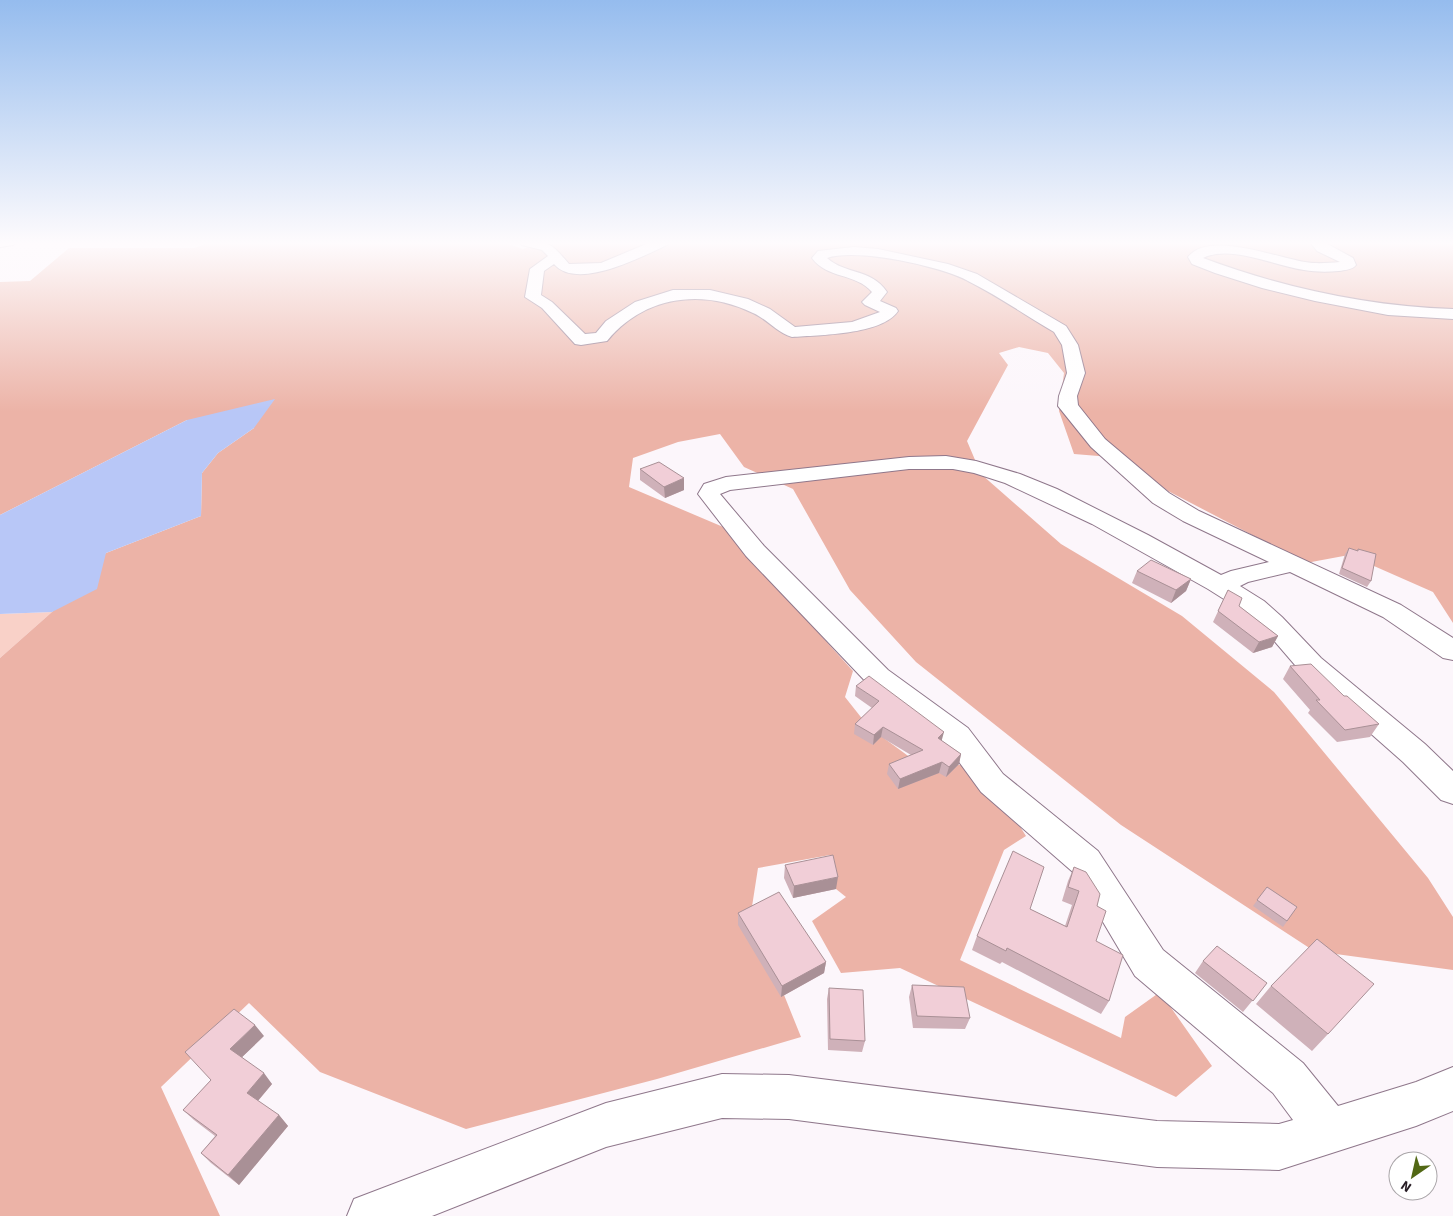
<svg xmlns="http://www.w3.org/2000/svg" width="1453" height="1216" font-family="'Source Sans 3',sans-serif">
<rect width="100%" height="100%" fill="#fcf6fb"/>
<path fill="#f9d1c8" d="M52,612l-52,46v-44z"/>
<path fill="#ecb3a7" d="M212,242h290l21,7 23,-7h907v381l-20,-31 -84,-37 -43,8 -138,-72 -45,-33 -49,-4 -15,-43 5,-38 -16,-20 -29,-6 -20,6 9,12 -41,76 14,33 80,70 121,72 92,76 154,186 25,39v53l-139,-19 -193,-126 -205,-163 -66,-72 -57,-101 -49,-22 -24,-33 -42,8 -45,16 -4,29 106,45 49,63 69,76 -8,26 19,24 21,18 41,30 40,-5 46,50 14,22 -22,14 -44,110 161,78 4,-21 35,-25 52,74 -36,31 -276,-129 -59,5 -29,-52 34,-24 -10,-8 -6,-34 -72,13 -7,45 50,124 -144,42 -191,50 -146,-57 -71,-69 -88,84 59,129h-220v-558l52,-46 54,-59 95,-37 1,-43 16,-20 36,-25 -67,-8 -187,95v-233l30,-1 39,-33h125z"/>
<path fill="#b8c7f7" d="M275,399l-21,29 -36,25 -16,20 -1,43 -95,37 -9,36 -45,23 -52,2v-99l187,-95z"/>
<g fill="none" stroke-linecap="round" stroke-linejoin="round">
<defs>
<path id="minor" d="M0,242h15l-2,3 -13,2z
M520,242c31,0 30,0 49,22l32,-1 50,-21h18l-2,3c-26,12 -90,46 -113,19l-10,7 -3,24 11,7 33,32 11,-1 10,-12 29,-19 38,-12h37l38,9 22,10 25,18 57,-5 28,-10 -15,-7 -3,-3 10,-10c-16,-19 -45,-13 -60,-34l6,-7 36,-4 24,2 70,15 29,10 89,52 12,19 7,28 -8,23 1,9 27,34 64,54 30,18 202,94 52,33v22l-10,-2 -60,-41 -93,-45 -42,10 -8,4 24,15 18,16 39,41 104,86 28,27v33l-12,-4 -38,-38 -102,-90 -37,-43 -18,-16 -38,-24 -116,-65 -87,-41 -31,-10 -21,-4h-44l-179,21 -10,4 44,52 124,124 80,58 35,46 95,77 65,99 140,113 35,43 78,-24 37,-15v44l-37,15 -137,44 -122,-3 -368,-48 -67,-1 -116,29 -174,69h-85l7,-17 252,-96 116,-29 67,1 368,46 122,3 14,-4 -20,-27 -138,-117 -61,-103 -93,-81 -35,-48 -78,-60 -122,-128 -48,-62 6,-10 22,-7 183,-20 37,-1 30,5 44,13 37,15 91,46 73,40 10,-4 38,-9 -86,-41 -30,-18 -62,-56 -33,-41 1,-10 8,-23 -5,-28 -8,-13c-29,-17 -56,-36 -86,-51 -27,-15 -112,-33 -141,-23 19,17 44,10 60,34l-7,9 16,7 2,3c-16,24 -79,24 -106,26 -15,-4 -25,-18 -39,-24 -51,-25 -109,-17 -146,28l-26,4 -6,-1 -33,-36 -17,-11 5,-28 18,-13 -6,-6 -20,-5z
M1310,242h14l29,16 3,7c-4,5 -11,5 -17,6 -12,1 -24,1 -35,-1 -30,-4 -73,-26 -101,-12 81,30 164,48 250,51v10l-65,-4 -73,-14 -53,-13 -47,-15 -23,-9 -4,-7c20,-27 90,1 117,5 11,2 23,1 35,0l-23,-11z"/>
</defs>
<use href="#minor" stroke="#8f778b" stroke-width="2"/>
<use href="#minor" fill="#fff" fill-rule="evenodd"/>
</g>
<path fill="#cfb1b9" d="M640,469l44,21 -19,8 -25,-18z
M1349,548l8,3 1,-2 13,32 -4,6 -28,-13 6,-20z
M1137,571l54,8 -5,12 -15,12 -39,-20z
M1228,590l11,16 39,30 -6,11 -19,6 -40,-31z
M1290,666l54,30 35,28 -9,13 -33,5 -29,-29 2,-3 -27,-31z
M856,686l86,55 19,13 -2,10 -13,13 -7,-4 -41,16 -11,-15 2,-10 22,-9 -30,-18 -8,8 -19,-11 1,-10 17,-16 -17,-12z
M785,865l51,24 -43,9 -9,-20z
M1074,867l23,39 -1,35 13,60 -8,13 -99,-52 -2,2 -28,-14 5,-14 53,-27 35,17 7,-21 -10,-4 6,-20z
M1267,887l30,20 -14,20 -30,-21z
M738,913l88,49 -2,11 -43,24 -43,-72z
M1203,961l64,22 -24,29 -48,-39z
M912,985l58,33 -5,11 -52,-1 -4,-31z
M1271,986l57,48 -16,17 -56,-47z
M829,988l36,53 -3,11 -34,-2 -1,-51z
M264,1036l-22,21 30,27 -14,17 21,14 9,11 -49,59 -28,-22 -10,-10 14,-17 -21,-16 -11,-10 28,-30z"/>
<path fill="#a99096" d="M684,478v12l-19,8 -1,-11z
M1191,579l-5,12 -15,12 5,-13z
M1278,636l-6,11 -19,6 6,-11z
M883,727l-2,10 -8,8 1,-10z
M944,732l-3,11 -3,-5z
M961,754l-2,10 -13,13 3,-10z
M942,762l-3,11 -41,16 2,-10z
M838,877l-2,12 -43,9 1,-12z
M826,962l-2,11 -43,24 1,-11z
M255,1025l9,11 -25,24 -9,-11z
M264,1073l8,11 -16,19 -9,-10z
M279,1115l9,11 -49,59 -11,-10z"/>
<path fill="#f1ced7" stroke="#a99096" d="M659,462l25,16 -20,9 -24,-18z
M1349,548l9,3v-2l18,5 -5,27 -29,-13z
M1151,560l40,19 -15,11 -39,-19z
M1228,590l14,8 -3,8 39,30 -19,6 -41,-31z
M1311,664l33,32h3l32,28 -34,6 -29,-30h4l-30,-34z
M869,676l75,56 -6,6 23,16 -12,13 -7,-5 -42,17 -11,-15 34,-14 -40,-23 -9,8 -19,-11 24,-23 -23,-15z
M1013,851l31,16 -14,42 37,18 12,-36 -11,-4 6,-20 12,5 14,22 -3,12 9,5 -10,30 27,14 -14,46 -102,-53 -1,3 -29,-15z
M833,855l5,22 -44,9 -9,-21z
M1267,887l30,20 -10,14 -30,-21z
M779,892l47,70 -44,24 -44,-73z
M1317,939l57,45 -46,50 -57,-48z
M1217,946l50,37 -14,18 -50,-40z
M912,985l52,2 6,31 -53,-2z
M829,988l34,2 2,51 -35,-2z
M234,1009l21,16 -25,24 34,24 -17,20 32,22 -51,60 -27,-22 16,-18 -34,-25 28,-30 -26,-28z"/>
<linearGradient id="sky" x2="0" y2="1"><stop stop-color="#95bcee"/><stop offset="0.59" stop-color="#fefbfd"/><stop offset="1" stop-color="#fefbfd" stop-opacity="0"/></linearGradient>
<rect width="1453" height="412" fill="url(#sky)"/>
<g transform="translate(1413 1176) rotate(214)"><circle r="24" fill="#ffffff" stroke="#a9a5a8"/>
<path d="M0-4L9 19L0 12L-9 19Z" fill="#526815"/>
<text y="-8" font-size="14" font-weight="bold" text-anchor="middle" fill="#271d25">N</text>
</g>
</svg>
